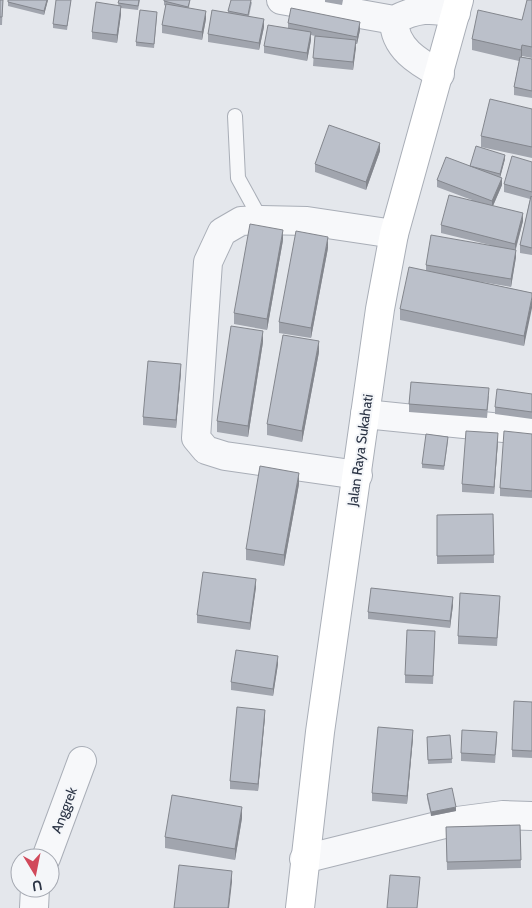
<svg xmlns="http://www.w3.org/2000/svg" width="532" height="908" font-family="Cabin,sans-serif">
<rect width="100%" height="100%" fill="#e4e7ec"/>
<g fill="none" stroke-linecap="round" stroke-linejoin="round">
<defs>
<path id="service" d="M235,116l3,62 23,42"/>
<path id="minor" d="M281,0l113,20
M440,74c-22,-12 -46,-26 -46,-54 24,-12 35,-12 62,-7
M365,414l167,17
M358,475l-133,-19 -19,-6 -10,-12 12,-176 14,-30 19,-11 20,-1 46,1 87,13
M46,858l36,-97
M304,859l153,-38 46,-6 29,1
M34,908l1,-20"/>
<path id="secondary" d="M300,908l20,-176 60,-423 14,-75 65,-234"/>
</defs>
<use href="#service" stroke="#a9aeb7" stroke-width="16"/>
<use href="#minor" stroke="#a9aeb7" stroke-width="30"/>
<use href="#secondary" stroke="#a9aeb7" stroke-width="30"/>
<use href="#service" stroke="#f7f8fa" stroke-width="14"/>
<use href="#minor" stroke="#f7f8fa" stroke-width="28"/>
<use href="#secondary" stroke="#fff" stroke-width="28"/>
</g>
<path fill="#a1a5ae" d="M0,0h3l-1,25h-2z
M8,0h40l-4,15 -36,-9z
M71,0l-4,30 -14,-2v-4z
M119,0h21l-2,10 -17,-2v6l-4,29 -25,-4v-7l26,-26z
M164,0h26l-1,8 17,11 -4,21 -40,-7v-8l4,-19 -2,-1z
M325,0h18l-1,5 -17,-3z
M532,0v58l-10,-2v1l10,2v39l-18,-3v-8l5,-26 -47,-11v-11l50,-19z
M252,2l-3,14 15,11 -5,23 -51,-8v-8l20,-21v-2z
M157,16l-3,32 -18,-2v-4z
M288,23l72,7 -3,14h-1l-3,26 -40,-4 2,-30 -4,-1v5l-4,21 -43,-8v-7l24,-18z
M532,109v49l-51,-11v-11z
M380,151l-14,39 -51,-18v-8z
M505,159l-5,18 2,8 -9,21 30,15 -7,28v8l-5,30 -35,-6 56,12 -8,53 -124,-26v-11l26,-39v-5l64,-20 -49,-12v-8l31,-25 -35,-13v-7l33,-14z
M532,162v93l-12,-2v-8l10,-46 -26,-7v-8z
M283,240l-16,90 -33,-6v-11z
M328,248l-17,90 -32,-5v-11z
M263,342l-15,95 -31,-5v-11z
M319,352l-17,90 -35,-7v-11z
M181,372l-5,56 -33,-3v-8z
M532,394v25l-37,-5v-7z
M489,396l-2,22 -78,-6v-8z
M532,434v64l-32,-2v-8z
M448,441l-4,29 -22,-2v-4z
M498,441l-4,53 -32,-2v-8z
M299,484l-15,82 -38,-6v-11z
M493,514l1,49 -57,1v-49z
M256,587l-6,43 -53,-7v-8z
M500,603l-3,43 -39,-2v-8z
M453,605l-3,23 -82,-9v-7z
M435,639l-2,45 -28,-1v-8z
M278,664l-5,32 -42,-6v-8z
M532,702v56l-20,-1v-7z
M265,717l-7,74 -28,-2v-8z
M450,735l2,28 -24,1 -1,-27z
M413,738l-6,66 -35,-3v-8z
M497,739l-2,24 -34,-2v-8z
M427,794l29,17 -25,5 -4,-18z
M242,818l-7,42 -70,-12v-11z
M520,825l1,43 -74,2 -1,-43z"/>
<path fill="#83868d" d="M47,0h1l-4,15v-4z
M121,6v8l-4,29v-8z
M206,11v8l-4,21v-8z
M264,19v8l-5,23v-7z
M360,22v8l-3,14v-7z
M311,32v8l-4,21v-8z
M356,40v8l-3,22v-8z
M522,45v11l-1,5v-11z
M380,143v8l-14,39v-8z
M505,155v4l-5,19v-4z
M502,178v7l-10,23v-7z
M523,213v8l-8,30v-7z
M283,230v10l-16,90v-11z
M328,237v11l-17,90v-10z
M516,250v7l-5,30v-8z
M532,297v11l-8,38v-10z
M263,331v11l-15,95v-11z
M319,341v11l-17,90v-11z
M181,364v8l-5,56v-8z
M498,433v8l-4,53v-7z
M299,473v11l-15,82v-11z
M256,579v8l-6,43v-7z
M453,597v8l-3,23v-7z
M278,656v8l-5,32v-7z
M265,710v7l-7,74v-7z
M413,730v8l-6,66v-8z
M242,807v11l-7,42v-11z
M456,807v4l-25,5v-4z
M232,871v11l-3,26h-1z"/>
<path fill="#bbc0ca" stroke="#83868d" d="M0,0h3l-1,17h-2z
M8,0h39l-3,11 -36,-9z
M56,0h15l-4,26 -14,-2z
M119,0h20l-1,6 -20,-3z
M164,0h26l-2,7 -24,-6z
M231,0h20l-3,15 -20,-4z
M527,0h5v47l-10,-2 -1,5 -49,-11 6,-29 44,10z
M96,2l25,4 -4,29 -25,-3z
M166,4l40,7 -4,21 -40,-7z
M291,8l69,14 -3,15 -69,-14z
M140,10l17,2 -3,32 -18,-2z
M212,10l52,9 -5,24 -51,-9z
M268,25l43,7 -4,21 -43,-7z
M315,36l41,4 -3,22 -40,-4z
M520,57l12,2v32l-18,-4z
M490,99l42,10v38l-51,-11z
M329,125l51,18 -14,39 -51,-18z
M476,146l29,9 -5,19 -30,-8z
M512,156l20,6v30l-28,-8z
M446,157l56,21 -10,23 -55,-21z
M449,195l74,18 -8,31 -74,-19z
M531,196l1,1v51l-12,-3z
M250,224l33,6 -16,89 -33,-6z
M296,231l32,6 -17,91 -32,-6z
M431,235l85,15 -5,29 -85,-14z
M409,267l123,26v4l-8,39 -124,-27z
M231,326l32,5 -15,95 -31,-5z
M283,335l36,6 -17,90 -35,-7z
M148,361l33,3 -5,56 -33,-3z
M411,382l78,6 -2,22 -78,-6z
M497,389l35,5v18l-37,-5z
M466,431l32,2 -4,54 -32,-3z
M504,431l28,3v57l-32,-3z
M426,434l22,3 -4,29 -22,-2z
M260,466l39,7 -15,82 -38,-6z
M493,514l1,41 -57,1v-41z
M203,572l53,7 -6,44 -53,-8z
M371,588l82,9 -3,24 -82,-9z
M460,593l40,3 -3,42 -39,-2z
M407,630l28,1 -2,45 -28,-1z
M236,650l42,6 -5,33 -42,-7z
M514,701l18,1v49l-20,-1z
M237,707l28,3 -7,74 -28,-3z
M378,727l35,3 -6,66 -35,-3z
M462,730l35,2 -2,23 -34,-2z
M450,735l2,24 -24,1 -1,-23z
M452,788l4,19 -25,5 -4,-18z
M172,795l70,12 -7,42 -70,-12z
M520,825l1,35 -74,2 -1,-35z
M179,865l53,6 -4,37h-54z
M390,875l30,2 -3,31h-30z"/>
<g text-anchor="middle" stroke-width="4" stroke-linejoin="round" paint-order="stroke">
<g font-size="14" fill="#2b3445" stroke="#f4f6f9">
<text transform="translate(360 450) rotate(-82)" y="5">Jalan Raya Sukahati</text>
<text transform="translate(64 810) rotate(-69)" y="5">Anggrek</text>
</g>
</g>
<g transform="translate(35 873) rotate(170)"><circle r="24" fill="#f4f6f9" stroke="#a4a8b1"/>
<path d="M0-4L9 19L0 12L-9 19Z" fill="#d1495b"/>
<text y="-8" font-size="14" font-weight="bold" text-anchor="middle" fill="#2b3445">U</text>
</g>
</svg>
